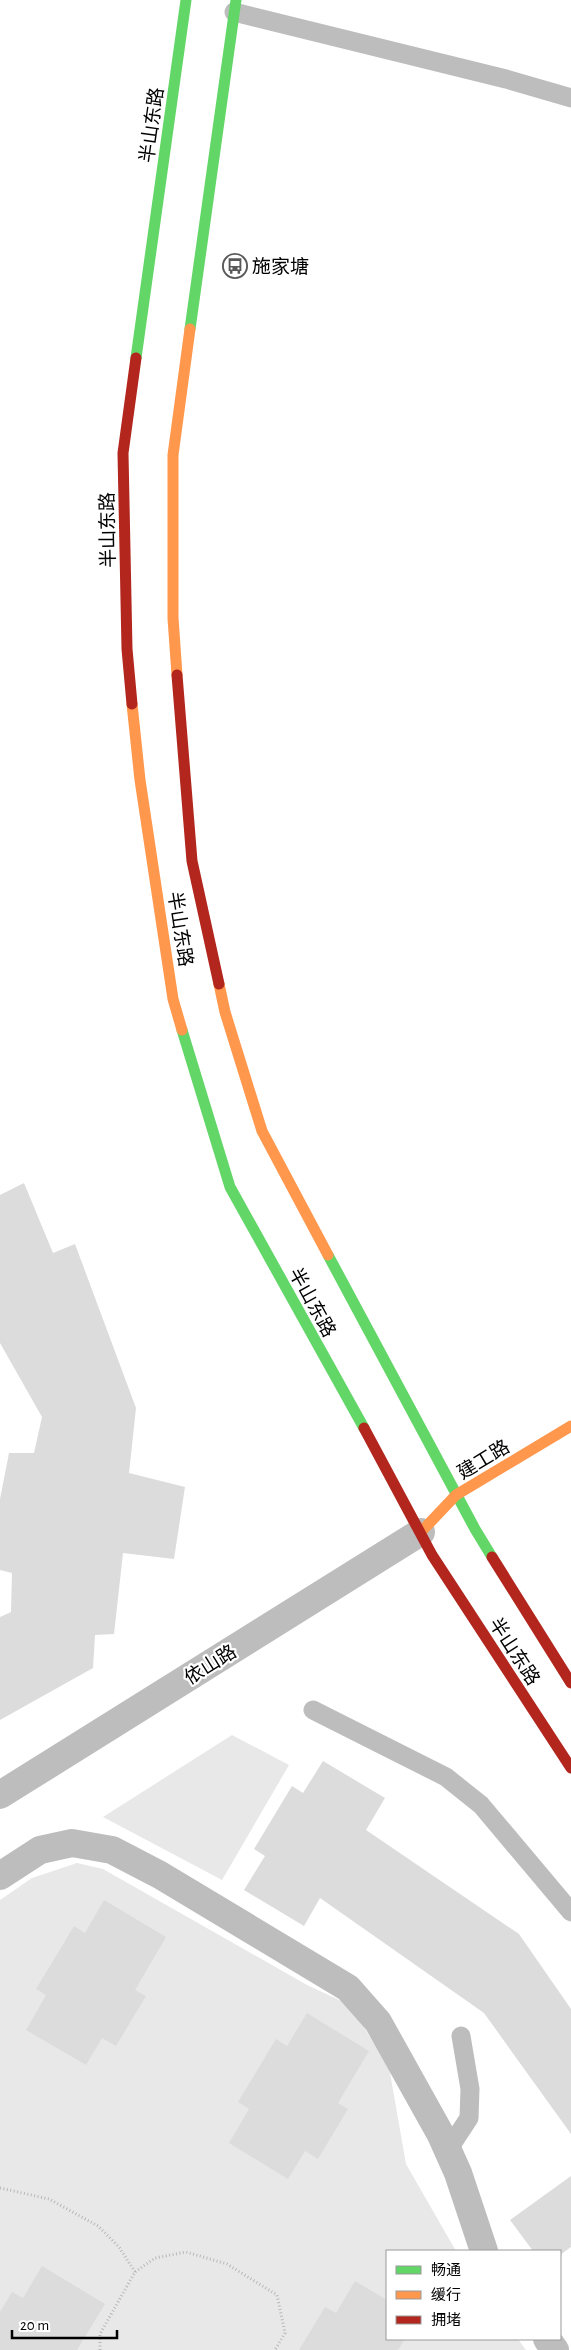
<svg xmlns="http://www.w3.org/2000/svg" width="571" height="2350" font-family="'Alegreya Sans','Noto Sans SC',sans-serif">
<rect width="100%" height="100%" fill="#fff"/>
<path fill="#e8e8e8" d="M232,1735l57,30 -67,115 -119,-63z
M77,1863l26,6 204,116 43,20 39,62 17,97 50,87h-69v88h131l8,11h-526v-450l32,-22z"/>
<path fill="#dcdcdc" d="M24,1183l29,70 22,-9 61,164 -7,65 56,14 -11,72 -51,-6 -9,81 -19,1 -2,33 -93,52v-103l11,-5 1,-39 -12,-3v-71l9,-46h25l8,-36 -42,-74v-148z
M323,1761l62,37 -19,32 153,104 52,75v125l-87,-121 -164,-115 -16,28 -60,-36 21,-34 -11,-7 38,-63 11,7z
M104,1900l62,37 -31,53 11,6 -30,50 -14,-8 -16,27 -60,-35 20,-35 -10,-6 38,-63 11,7z
M307,2013l62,38 -31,52 10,6 -30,50 -13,-8 -17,28 -59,-36 20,-34 -11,-7 38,-63 11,7z
M571,2176v71l-11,8v-4h-27l-23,-31z
M42,2266l63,38 -28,46h-77v-38l12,-20 11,6z
M355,2281l32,19v39h18l-7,11h-99l26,-43 11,6z"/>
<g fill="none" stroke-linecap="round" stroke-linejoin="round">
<path stroke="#b8b8b8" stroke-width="3" stroke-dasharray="1 2.5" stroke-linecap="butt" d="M0,2188l49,11 49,27 21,21 16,25
M100,2350v-16l35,-62 20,-14 31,-6 41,12 50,31 8,38 -10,17"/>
<path stroke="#bdbdbd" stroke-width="19" d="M234,12l272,67 65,19
M313,1710l133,67 35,28 90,107
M448,2150l21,-32 1,-29 -9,-53"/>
<path stroke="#bdbdbd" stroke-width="28" d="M0,1795l421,-263
M0,1876l40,-26 32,-7 40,7 48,25 188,113 30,34 63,113 17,38 26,78
M547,2339l8,11"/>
<path stroke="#63d668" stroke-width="11" d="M190,329l46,-329
M136,358l50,-358
M182,1030l48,157 134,241
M328,1255l147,274 17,28"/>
<path stroke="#ff974d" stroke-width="11" d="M177,675l-4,-57v-163l17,-126
M132,704l8,76 33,219 9,31
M219,984l6,28 37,119 66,124
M421,1532l35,-37 115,-69"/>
<path stroke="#b3261e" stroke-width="11" d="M177,675l15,186 27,123
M132,704l-5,-55 -4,-196 13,-95
M364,1428l68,127 139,213
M492,1557l79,126"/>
</g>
<defs>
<symbol id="bus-ring" viewBox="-11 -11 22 22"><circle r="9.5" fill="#fff" stroke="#595959" stroke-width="1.5"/><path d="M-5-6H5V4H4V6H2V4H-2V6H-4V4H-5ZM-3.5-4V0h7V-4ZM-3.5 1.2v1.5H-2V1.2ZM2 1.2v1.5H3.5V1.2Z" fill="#595959"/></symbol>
</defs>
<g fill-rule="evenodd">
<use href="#bus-ring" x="221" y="252" width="28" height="28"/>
</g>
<g text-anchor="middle" stroke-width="4.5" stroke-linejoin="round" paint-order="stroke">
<g font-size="19" fill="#000" stroke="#fff">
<text transform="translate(151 125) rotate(-82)" y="7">半山东路</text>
<text transform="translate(107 530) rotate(-91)" y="7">半山东路</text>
<text transform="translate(181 929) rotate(81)" y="7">半山东路</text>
<text transform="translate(313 1302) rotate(61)" y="7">半山东路</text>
<text transform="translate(483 1459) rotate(-31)" y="7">建工路</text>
<text transform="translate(515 1651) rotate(57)" y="7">半山东路</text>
<text transform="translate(210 1664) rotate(-32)" y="7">依山路</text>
</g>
<g font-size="19" fill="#000" stroke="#fff" text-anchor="start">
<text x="252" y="273">施家塘</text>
</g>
</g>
<rect x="386" y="2250" width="175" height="90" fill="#ffffff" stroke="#999999"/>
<rect x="396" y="2266" width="25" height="8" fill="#63d668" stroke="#999999"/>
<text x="431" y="2275" font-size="15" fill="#000000">畅通</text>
<rect x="396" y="2291" width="25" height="8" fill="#ff974d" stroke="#999999"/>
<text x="431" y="2300" font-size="15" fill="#000000">缓行</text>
<rect x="396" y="2316" width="25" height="8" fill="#b3261e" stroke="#999999"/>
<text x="431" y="2325" font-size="15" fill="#000000">拥堵</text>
<path d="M12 2330v8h105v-8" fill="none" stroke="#000000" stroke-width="2.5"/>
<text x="20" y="2330" font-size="15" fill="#000000" stroke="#ffffff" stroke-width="4" paint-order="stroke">20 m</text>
</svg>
